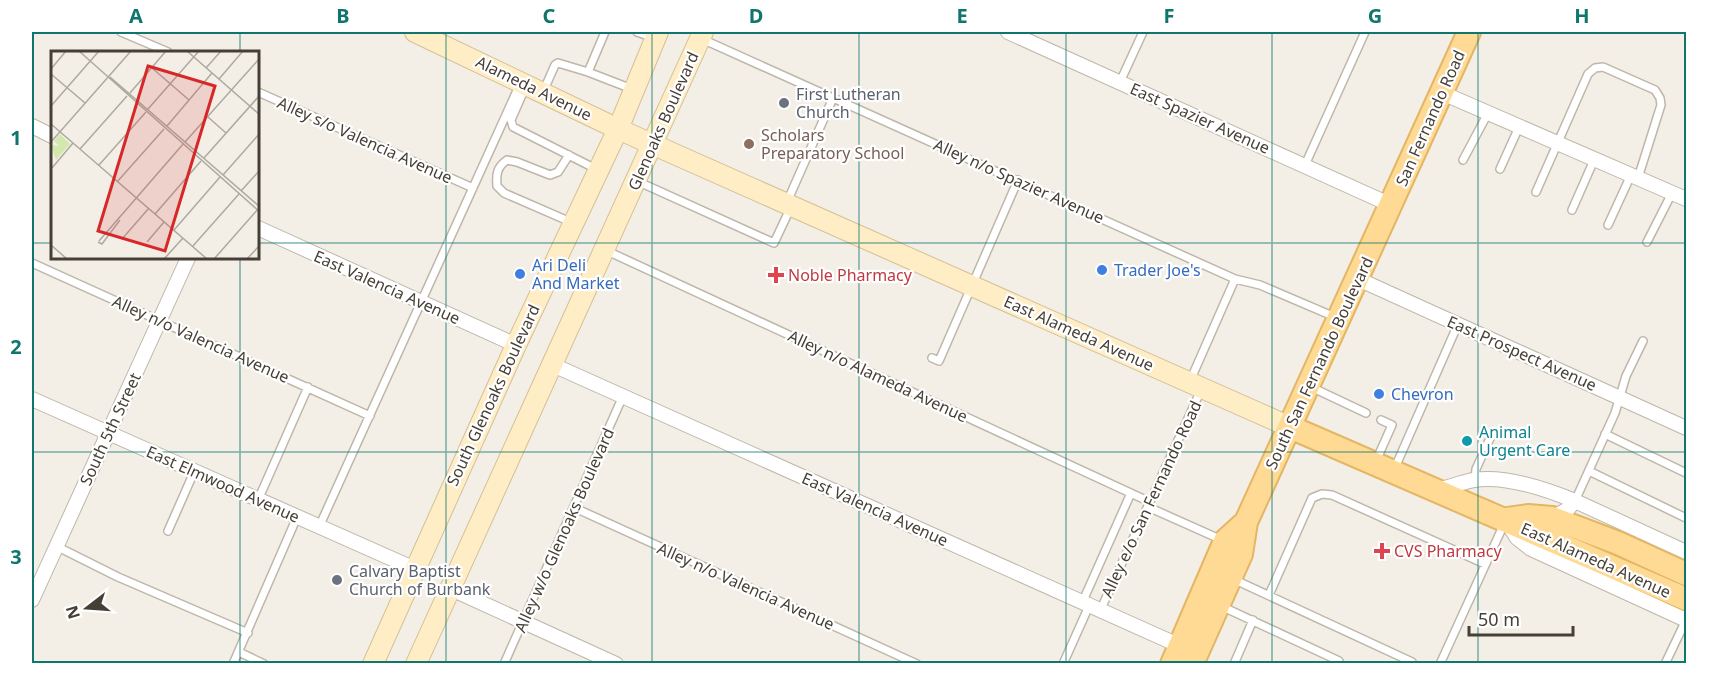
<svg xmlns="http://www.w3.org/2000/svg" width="1718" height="695" font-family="'Noto Sans',sans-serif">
<rect width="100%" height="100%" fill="#f3efe7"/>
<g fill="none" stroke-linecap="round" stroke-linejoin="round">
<defs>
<path id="lane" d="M121,32l47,20
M605,32l-17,40 44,17
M637,32l17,6
M702,39l533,240 25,6 75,32
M1120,82l23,-50
M525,88l-14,32 2,7 83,42
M258,92l215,96
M543,92l12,-27 3,-2 30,9
M569,155l-11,17 -8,3 -33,-13 -10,-2c-10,7 -11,14 -10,26l7,7 69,30
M1463,160l25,-47
M1305,165l60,-133
M1500,169l19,-42
M639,182l135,61 16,-34
M1536,192l52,-118 7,-6 8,-1 52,23 5,8 1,7 -23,73
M787,202l46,-104
M1572,210l22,-50
M1608,225l23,-50
M1647,242l25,-49
M605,250l545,252
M32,263l338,153
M932,358l7,3 79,-181
M1190,381l45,-102
M1311,387l55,26
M1605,434l81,39
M1376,461l16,-36 -11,-5
M1394,470l64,-146
M1589,471l97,47
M1475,480l1,-11 16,-35
M258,500l50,-113
M1575,501l40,-88 11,-37 17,-35
M1148,507l74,33
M575,508l342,156
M319,527l201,-443
M168,531l26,-59
M56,546l62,31 130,56
M1233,579l179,83
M1269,595l43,-97 10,-4 10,1 153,69
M1082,603l49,-110
M1221,606l118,55 1,3
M1100,611l101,-221
M239,652l25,12
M233,664l64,-147
M504,664l119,-268
M1063,664l26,-58
M1234,664l19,-44
M1440,664l64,-140
M1665,664l21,-44"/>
<path id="street" d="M1008,32l383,173
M1440,92l246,107
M32,126l20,10
M258,228l258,117
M1358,279l328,149
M553,365l634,284
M32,399l383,170
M1438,490c12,-3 24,-8 36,-10 32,-5 72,9 101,21
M1552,518l16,-9 7,-8 111,51
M1508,524l9,14 14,11 155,71
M449,588l167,76
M32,600l156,-342"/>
<path id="secondary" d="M415,32l203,97 672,298
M373,664l143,-319 102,-216 40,-97
M416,664l287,-632"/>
<path id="primary" d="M1290,427l396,172
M1507,519l21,-3 24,2 66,25 68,31
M1172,664l53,-123 21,-19
M1192,664l49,-110 5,-32 223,-490"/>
</defs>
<use href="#lane" stroke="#bfb6a9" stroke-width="10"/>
<use href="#street" stroke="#bfb6a9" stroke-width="16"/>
<use href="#secondary" stroke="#d4c096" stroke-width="22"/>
<use href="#primary" stroke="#e4b664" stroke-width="26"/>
<use href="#lane" stroke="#fff" stroke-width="7"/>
<use href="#street" stroke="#fff" stroke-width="14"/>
<use href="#secondary" stroke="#ffedc5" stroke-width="20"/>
<use href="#primary" stroke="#feda94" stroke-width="22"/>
</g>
<path fill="none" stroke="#0f766e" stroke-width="1.5" stroke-opacity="0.55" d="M240,32v20M446,32v632M652,32v632M859,32v632M1066,32v632M1272,32v632M1478,32v632M32,243h20M258,243h1428M240,258v406M32,452h1654"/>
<g fill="#6b7280" stroke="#fff" stroke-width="2">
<circle cx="784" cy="103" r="6"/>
<circle cx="337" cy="580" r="6"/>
</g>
<circle fill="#8d6e63" stroke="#fff" stroke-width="2" cx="749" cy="144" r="6"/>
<g fill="#3f7fe0" stroke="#fff" stroke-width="2">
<circle cx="1102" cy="270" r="6"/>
<circle cx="520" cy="274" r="6"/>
<circle cx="1379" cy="394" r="6"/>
</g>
<g fill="#e0444e" stroke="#fff" stroke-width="2">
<path d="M773 266h6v6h6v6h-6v6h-6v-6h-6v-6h6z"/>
<path d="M1379 542h6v6h6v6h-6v6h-6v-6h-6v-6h6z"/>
</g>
<circle fill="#0f9aa8" stroke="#fff" stroke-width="2" cx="1467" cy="441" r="6"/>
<g text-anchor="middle" stroke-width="4.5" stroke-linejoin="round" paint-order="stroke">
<g font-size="16" fill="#463f36" stroke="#fff">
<text transform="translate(534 88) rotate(26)" y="6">Alameda Avenue</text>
<text transform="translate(1200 118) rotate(24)" y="6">East Spazier Avenue</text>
<text transform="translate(1430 118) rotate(-66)" y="6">San Fernando Road</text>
<text transform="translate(663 121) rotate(-66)" y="6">Glenoaks Boulevard</text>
<text transform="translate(365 140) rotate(24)" y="6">Alley s/o Valencia Avenue</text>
<text transform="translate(1019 181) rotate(24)" y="6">Alley n/o Spazier Avenue</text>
<text transform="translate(387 287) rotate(24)" y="6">East Valencia Avenue</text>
<text transform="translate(1079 333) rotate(24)" y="6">East Alameda Avenue</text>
<text transform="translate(201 339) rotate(24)" y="6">Alley n/o Valencia Avenue</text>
<text transform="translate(1522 353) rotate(24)" y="6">East Prospect Avenue</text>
<text transform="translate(1319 363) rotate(-65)" y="6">South San Fernando Boulevard</text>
<text transform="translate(878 376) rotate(25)" y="6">Alley n/o Alameda Avenue</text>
<text transform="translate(493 395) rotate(-65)" y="6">South Glenoaks Boulevard</text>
<text transform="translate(110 429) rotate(-65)" y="6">South 5th Street</text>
<text transform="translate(223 484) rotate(24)" y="6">East Elmwood Avenue</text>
<text transform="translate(1151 499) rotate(-65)" y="6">Alley e/o San Fernando Road</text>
<text transform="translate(875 509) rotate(24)" y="6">East Valencia Avenue</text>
<text transform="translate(564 530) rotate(-66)" y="6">Alley w/o Glenoaks Boulevard</text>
<text transform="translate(1596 560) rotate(24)" y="6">East Alameda Avenue</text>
<text transform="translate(746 586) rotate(24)" y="6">Alley n/o Valencia Avenue</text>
</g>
<g font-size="16" fill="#5b616d" stroke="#fff" text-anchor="start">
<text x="796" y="100">First Lutheran<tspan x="796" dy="18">Church</tspan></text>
<text x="349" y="577">Calvary Baptist<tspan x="349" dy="18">Church of Burbank</tspan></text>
</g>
<g font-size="16" fill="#785e54" stroke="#fff" text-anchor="start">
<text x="761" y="141">Scholars<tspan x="761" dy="18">Preparatory School</tspan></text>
</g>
<g font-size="16" fill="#366cbe" stroke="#fff" text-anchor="start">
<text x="532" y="271">Ari Deli<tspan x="532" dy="18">And Market</tspan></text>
<text x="1114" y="276">Trader Joe's</text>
<text x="1391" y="400">Chevron</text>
</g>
<g font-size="16" fill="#be3a42" stroke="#fff" text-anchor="start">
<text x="788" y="281">Noble Pharmacy</text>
<text x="1394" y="557">CVS Pharmacy</text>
</g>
<g font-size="16" fill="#0d838f" stroke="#fff" text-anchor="start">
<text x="1479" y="438">Animal<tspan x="1479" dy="18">Urgent Care</tspan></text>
</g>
</g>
<g transform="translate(51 51)">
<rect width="208" height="208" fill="#f3efe7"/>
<path d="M9,83l10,10 -14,16 -5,-15 8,1 -5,-5z" fill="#d2e8af"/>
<path fill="none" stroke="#aea9a0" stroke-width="1.5" d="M28,0l181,161M136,0l73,64M101,17l37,32M155,17l15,-17M0,18l15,-18M0,23l34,29M59,26l150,130M168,28l24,-28M79,42l36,-42M0,55l48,-55M97,58l51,-58M157,66l18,16M0,73l156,135M116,75l45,-53M0,91l80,-91M134,91l75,-84M29,98l47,-53M153,107l56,-63M48,114l47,-53M1,117l21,-25M172,124l37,-42M66,131l47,-53M190,140l19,-21M104,163l46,-53M123,179l46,-53M71,188l27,-31M48,190l85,-98M47,191l4,2 18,-24M96,191l17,-20M0,194l16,14M141,196l47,-53M113,208l19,-21M163,208l45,-51M196,208l13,-14"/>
<path fill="#d62828" fill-opacity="0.15" stroke="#d62828" stroke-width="3" d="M97,15l67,20 -50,165 -67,-20z"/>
<rect width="208" height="208" fill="none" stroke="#463f36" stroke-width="3"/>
</g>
<rect width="1718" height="695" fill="none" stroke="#ffffff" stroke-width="66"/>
<g transform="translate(87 608) rotate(253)" stroke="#ffffff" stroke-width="4.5" paint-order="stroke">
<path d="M0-4.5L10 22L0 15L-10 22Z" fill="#463f36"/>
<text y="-9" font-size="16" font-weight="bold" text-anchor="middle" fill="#463f36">N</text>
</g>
<path d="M1469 626v9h104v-9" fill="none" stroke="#463f36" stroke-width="3"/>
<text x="1478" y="626" font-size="18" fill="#463f36" stroke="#ffffff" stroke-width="4.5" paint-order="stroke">50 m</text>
<rect x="33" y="33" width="1652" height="629" fill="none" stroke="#0f766e" stroke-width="2"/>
<g font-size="20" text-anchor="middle" font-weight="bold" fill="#0f766e">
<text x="136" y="23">A</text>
<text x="343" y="23">B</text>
<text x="549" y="23">C</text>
<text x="756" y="23">D</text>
<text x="962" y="23">E</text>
<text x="1169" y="23">F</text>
<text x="1375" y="23">G</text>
<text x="1582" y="23">H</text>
<text x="16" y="145">1</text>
<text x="16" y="354">2</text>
<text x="16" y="564">3</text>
</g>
</svg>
